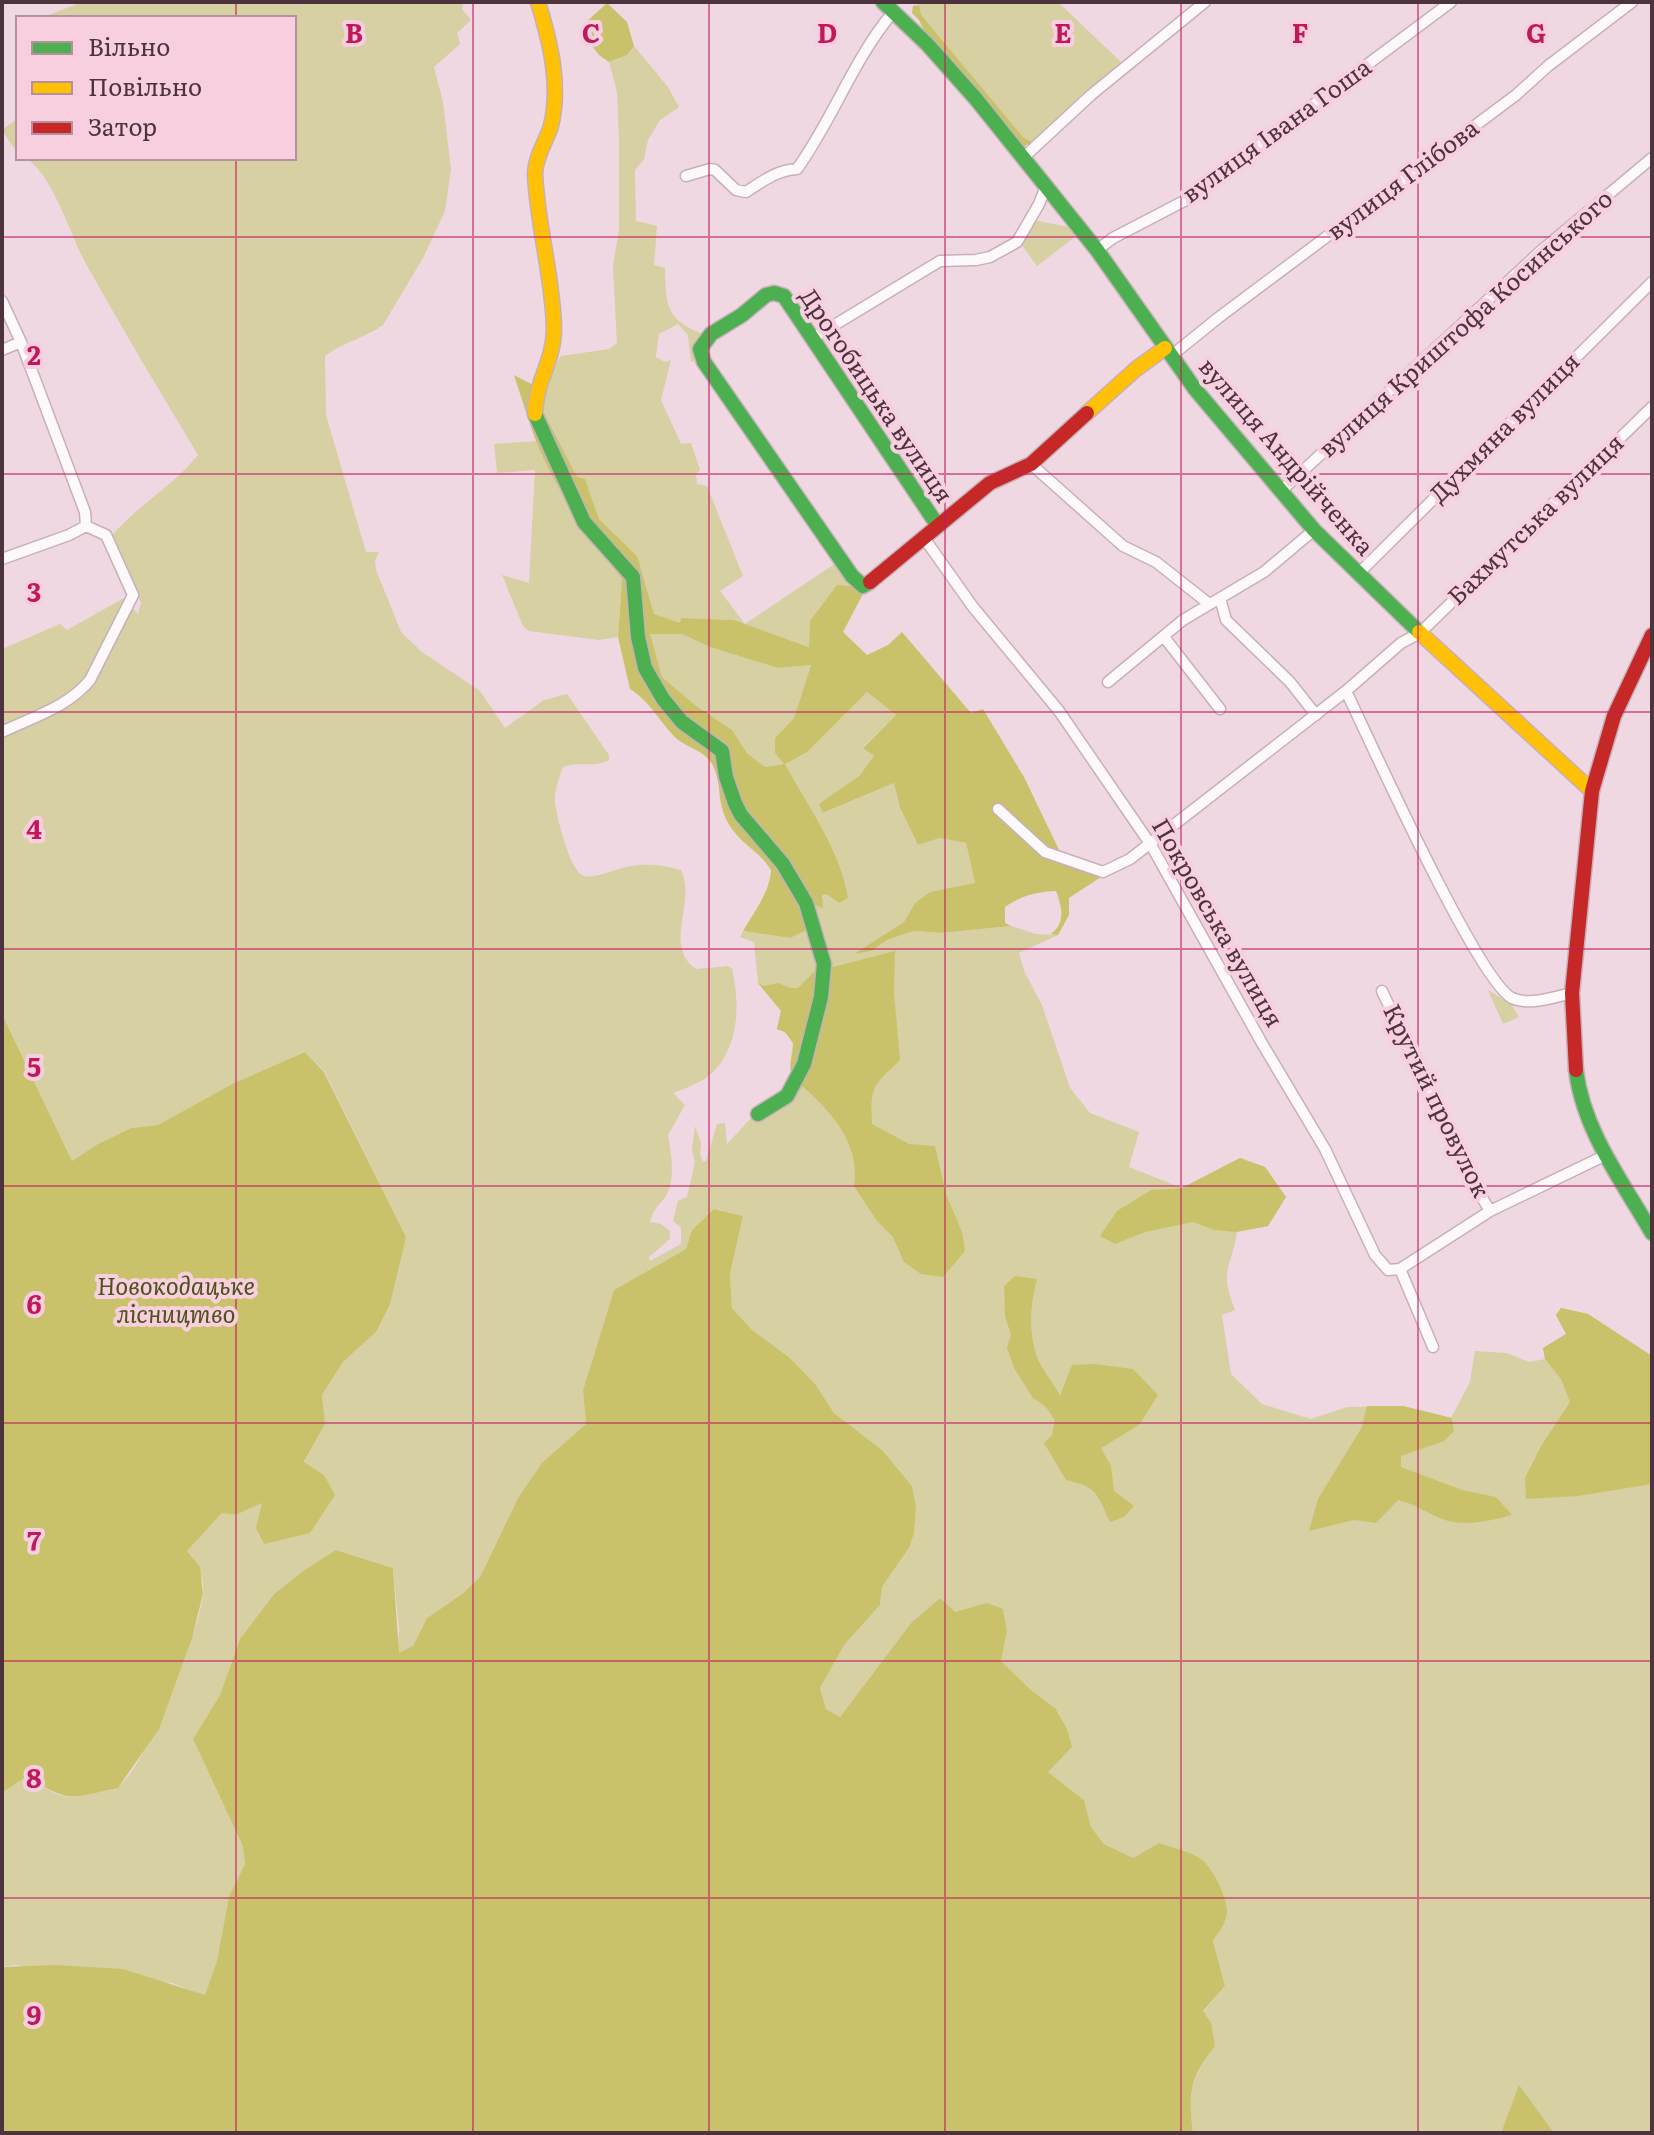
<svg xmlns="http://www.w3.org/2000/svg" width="1654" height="2135" font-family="Literata,serif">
<rect width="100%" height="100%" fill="#efd8e1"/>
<path fill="#d6d0a3" d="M82,2h382l-2,7 9,11 -14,13 3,11 -26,23 9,35 8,67 -6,42 -22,47 -40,67c-18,13 -40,17 -58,31l1,59 40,137h13l-4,9 1,9 25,62 21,20 58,39 25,37 39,-28 23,-6 42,61v5c-14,8 -31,1 -46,7 -4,12 -9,24 -8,36 2,15 15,69 29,73 11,3 31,-7 42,-9 18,-4 38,-2 55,3 16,33 -19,76 15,99l32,-3 4,3c9,38 7,87 -29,111 -9,5 -20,9 -30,13l12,12 -17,30c3,18 9,49 -5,65 -7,8 -10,11 -13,22l11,2 9,7v8l-21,18 1,4 31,-17v-16l-8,-7 5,-20 9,-4 8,-35 -3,-12 3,-24 6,17 -1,11 3,8 3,-1 11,-37 8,-1 2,21 24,-26 2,-7 32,-16 7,-20 -2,-9 3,-23 -8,-11 -8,-3 4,-18 -23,-28 -4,-41 -14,-5 3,-6 47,7c10,-19 19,-33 37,-44l-29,-105 -13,-25 -20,3 -18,-14 -15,-23 -37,-25 -33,-28 -13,-43h33l28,13 68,21 33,-3 -17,53 -19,20 32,14 60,-60 29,23 -33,32 11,9 -15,20 -39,28 4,9 70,-30 6,25 18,37 22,-7 26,5 9,40 -60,20 -11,19 -48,31 15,-2 16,-11 27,-9 27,2 70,-7 25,8 22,1 -39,18 6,20 17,32 28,83 20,25 49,19 -10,35 53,21 58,-30 25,9 21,30 -18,29 -31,6c-6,38 -18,37 -2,78l-13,5 9,59 31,30 49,15 36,-12 56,-1 48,12 19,-36 5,-31 32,2 22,9 16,-3 -2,-11 23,-14 -10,-19 5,-7 27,6 64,42v777h-98l-35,-47 -18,47h-308c-5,-39 -2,-56 22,-88l-12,-33 22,-26 -12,-45 13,-21 -67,-77 -26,15 -29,-14 -13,-17 -7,-27 -36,-28 11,-12 -4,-52 -24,-18 -30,-29 6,-30 -20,-28 -32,10 -15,-15 -29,25 -71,94 -14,-8 -6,-21 24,-44 36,-39 2,-18 27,-39 5,-14 2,-27 -4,-21 -30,-36 -48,-37 -18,-28 -26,-27 -38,-28 -20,-22 -2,-34 13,-58 -28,-7 -23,21 -6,19 -72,41 -31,100 3,34 -68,74 -38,79 -18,17 -35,24 -14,28 -16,10 2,-26 -6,-62 -56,-18 -31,19 -32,25 -34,45 -20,56 -27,44 51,107 1,18 -16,32 -12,65 -12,35 -33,-13 -158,-18 -12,2v-174l25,-17c30,19 32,25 68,17 6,-2 18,-2 23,-6 27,-18 81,-157 85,-191 2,-18 -5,-31 -16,-45l35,-38 14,2 88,-40 -20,-12 21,-39 -3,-29 21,-33 33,-30 30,-95 -81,-165 -20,-20 -73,32 -74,41 -27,3 -35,17 -24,16 -70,-147v-365l58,-25 7,6 57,-32 14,16 3,-11 -31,-65c26,-32 62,-51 88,-83 -38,-63 -76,-127 -112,-191 -15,-27 -34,-92 -61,-106h269v-140h-253z
M918,2h140l64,61 -89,79 -9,-4 -92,-110 -11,-14z
M634,46l34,41 11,20 -19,13 -12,20 -4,19 -9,11 1,51 21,5 -3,39 11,3c1,39 1,53 41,67l-8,25 -7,2 -3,-27 -10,-11 -19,10 -3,23 9,5 6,-2 -10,40 20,44 10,-1 9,27 -4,4 1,10 10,2 36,90 -23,15 25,33 94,-63 21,26 -50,60 -76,-27 -53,-2v6l-27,-10 -17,-58 -38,-37 -14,-40 -8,-1 -33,-65 -3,-24 20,-33 48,-7 8,-6 -4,-77 6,-37v-90l-2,-47 -8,-30 18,-7z
M18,118v36l-16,-24z
M1038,221l30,6 8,9 -39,30 -16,-22 8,-17z
M536,441c24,50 53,94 86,138l-4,58 -19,3 -70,-9 -6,-5 -21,-51 27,8 6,-113 -38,3 -3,-29z
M1488,990l24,15 7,12 -16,7z"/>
<path fill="#c9c26b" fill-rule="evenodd" d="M607,3l20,19 7,24 -7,9 -18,7 -10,-7 -16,-21 1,-10z
M919,5l2,9 11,14 92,110 9,4 -11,5 -97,-114 -6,-13 -7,-7 1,-7z
M514,375l27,14 3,24 33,64 8,2 14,40 38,37 17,58 26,9 1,-5 53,2 75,27 1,-26 27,-36 23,2 5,3 -22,42 24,23 21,-10 14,-13 69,81 12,-4 41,68 38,79 42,19 -35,23v17l-11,20 -7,-1c15,-11 11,-27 5,-43 -20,1 -34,4 -51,16v16l6,3 -70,7 -27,-2 -27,9 -16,11 -17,3 50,-32 11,-19 15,-11 45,-9 -9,-40 -26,-5 -22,7 -18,-37 -6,-25 -71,30 -4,-9 40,-28 15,-20 -11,-8 33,-33 -29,-23 -60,60 -22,12c23,43 55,85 63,134l-9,5 -12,-9 -5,2 1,12 -8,-3 -10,5 4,19 -19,9 -47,-7c11,-19 27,-39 28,-61 -10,-17 -28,-25 -39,-41 -18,-26 -8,-43 -20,-65 -7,-13 -24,-16 -35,-25 -18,-17 -26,-37 -47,-50l-12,-52 4,-58c-33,-43 -65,-87 -86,-138 -8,-22 -15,-44 -22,-66zM650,634h32l28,13 68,21 33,-3 -17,53 -19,20v15l9,11 -19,3 -18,-14 -15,-23 -37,-25 -33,-28z
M895,951l-1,42 6,67c-27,26 -30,26 -28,64l37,20 26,2 11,48 16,38 3,19 -22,26 -22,-3 -17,-12 -11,-25 -16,-16 -23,-35c6,-40 -18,-68 -45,-94 -7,-7 -13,-7 -17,-18 -4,-10 2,-20 1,-31l-8,-11 -8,-3 4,-18 -23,-28 6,3 15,-3 11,5h8l16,-16z
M2,1014l70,147 24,-16 35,-17 27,-3 74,-41 73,-32 19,20 82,165 -16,67 -14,28 -33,30 -21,33 3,29 -21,38 20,13 11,20 -25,38 -46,11 -8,-16 6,-25 -26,12 -14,-2 -35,38 13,16 3,27 -11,44 -33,91 -41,59c-49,10 -48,16 -91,-12l-25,17z
M1240,1158l25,9 21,30 -18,29 -32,6 -22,-2 -21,-8 -48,10 -30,12 -15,-8 17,-25 34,-21 31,-2z
M714,1209l29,7 -13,58 2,34 20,22 38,28 26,27 18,28 48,37 30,36 4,21 -2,27 -5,14 -27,39 -2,18 -36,40 -24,43 6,21 14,8 71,-94 29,-25 15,14 32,-9 16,6 4,22 -6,30 30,29 24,18 12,21 5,18 -24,25 36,28 7,27 13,17 29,14 26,-15c13,5 32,8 43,17 12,10 29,43 24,58 -2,8 -9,16 -13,23l12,45 -22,25 8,12 4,23c-25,31 -27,47 -22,87h-1191v-166l54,-2 67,4 82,26 12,-34 12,-65 16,-32 -2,-18 -50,-107 27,-44 20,-56 34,-45 32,-25 30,-19 57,18 6,85 14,-7 14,-28 35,-24 18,-17 38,-79 24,-35 44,-39 -3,-34 31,-100 72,-41 6,-19z
M1015,1276l22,3c-7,26 -9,52 0,78 4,12 17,26 23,39l12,-31 22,-1 39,5 25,26 -19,30 -38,23 10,18 3,25 20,15 -10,11 -14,5c-13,-28 -12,-35 -44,-42l-22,-37 8,-8 3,-15 -10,-14 -12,-8 -19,-30 -7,-20 4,-14 -6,-17 -1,-31z
M1561,1308l27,6 64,42v128l-74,12 -52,3 -1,-21 16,-32 29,-44 -9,-23 -16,-20 -2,-11 23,-14 -10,-19z
M1367,1406h36l49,12 2,13 -10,10 -43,15v11l61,23 34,7 16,18c-19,5 -40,10 -59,7 -19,-3 -35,-18 -55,-22l-22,23 -22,-3 -45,11 9,-32 44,-72z
M1519,2085l35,48h-53z"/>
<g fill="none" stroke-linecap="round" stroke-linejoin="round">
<defs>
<path id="street" d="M1023,158l68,-63 114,-93
M686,176l24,-7 5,1 21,20 10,2c17,-11 31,-22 51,-23 36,-50 56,-109 96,-157
M1097,250l16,-12 73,-38 265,-198
M2,301l19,41 64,170 1,14 20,9 27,60 -43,85c-22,27 -57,37 -88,52
M813,338l127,-77 36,-1 14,-3 27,-15 22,-38 7,-18
M2,350l19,-8
M1171,356l47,-38 298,-223 32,-29 84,-64
M1031,464l92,82 33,16 52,41
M1281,491l261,-241 110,-92
M924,538l49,69 86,104 92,134 112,200 62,104 50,106 13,15 12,-1 33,78
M2,559l67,-24 17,-9
M1358,574l294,-292
M1220,598l6,22 64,62 26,33
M1164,637l56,72
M1108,682l75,-62 81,-48 50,-42
M1346,691c23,48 132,290 166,307 17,8 43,-1 60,-5
M998,809l47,43 58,20 27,-13 216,-168 55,-48 19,-10 232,-226
M1382,991l86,183 22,37
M1400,1269l90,-58 116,-56"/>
<path id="fast" d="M883,2l45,43 48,54 121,151 98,139 119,141 105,102
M535,414l49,108 49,55 5,60 7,31 18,31 19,23 40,29 4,26 9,26 6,12 42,49 23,39 18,61 -3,33 -17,67 -17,32 -29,18
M870,582l-7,4 -11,-10 -148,-214 -4,-13 11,-15 31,-19 24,-20 8,-2 10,3 154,230
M1576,1070c7,60 46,111 76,163"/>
<path id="slow" d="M1087,413l49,-44 29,-21
M535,414c0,-31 19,-53 19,-85 -1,-53 -17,-104 -19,-156 1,-18 11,-31 16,-47 10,-42 -1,-84 -13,-124
M1419,632l173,159"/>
<path id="jam" d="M870,582l120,-99 41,-19 56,-51
M1576,1070l-4,-77 20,-202 22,-75 38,-81"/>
</defs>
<use href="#street" stroke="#c6b0b9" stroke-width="13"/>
<use href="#fast" stroke="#c6b0b9" stroke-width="17"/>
<use href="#slow" stroke="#c6b0b9" stroke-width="17"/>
<use href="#jam" stroke="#c6b0b9" stroke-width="17"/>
<use href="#street" stroke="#fdf9fa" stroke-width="10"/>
<use href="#fast" stroke="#4caf50" stroke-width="14"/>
<use href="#slow" stroke="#ffc107" stroke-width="14"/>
<use href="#jam" stroke="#c62828" stroke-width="14"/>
</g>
<path fill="none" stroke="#c2185b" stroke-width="2" stroke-opacity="0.55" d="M236,2v16M473,2v2131M709,2v2131M945,2v2131M1181,2v2131M1418,2v2131M236,158v1975M2,237h1650M2,474h1650M2,712h1650M2,949h1650M2,1186h1650M2,1423h1650M2,1661h1650M2,1898h1650"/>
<g text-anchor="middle" stroke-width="8" stroke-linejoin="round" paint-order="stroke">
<g font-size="24" fill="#4d333e" stroke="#f8cfdf">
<text transform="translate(1277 131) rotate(-36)" y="8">вулиця Івана Гоша</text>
<text transform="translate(1403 180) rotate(-37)" y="8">вулиця Глібова</text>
<text transform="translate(1466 324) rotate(-42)" y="8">вулиця Криштофа Косинського</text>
<text transform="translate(876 396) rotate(56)" y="8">Дрогобицька вулиця</text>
<text transform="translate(1505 428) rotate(-45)" y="8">Духмяна вулиця</text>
<text transform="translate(1286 457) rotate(49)" y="8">вулиця Андрійченка</text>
<text transform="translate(1536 520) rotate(-44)" y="8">Бахмутська вулиця</text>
<text transform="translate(1217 923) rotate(60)" y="8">Покровська вулиця</text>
<text transform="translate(1436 1101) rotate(64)" y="8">Крутий провулок</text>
</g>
<g font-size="24" font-style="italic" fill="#4f521b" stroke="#f8cfdf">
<text x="176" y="1295">Новокодацьке<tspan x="176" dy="28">лісництво</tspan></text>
</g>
</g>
<g font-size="26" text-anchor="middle" font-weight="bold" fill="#c2185b" stroke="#f8cfdf" stroke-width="8" stroke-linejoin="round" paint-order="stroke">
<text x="354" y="43">B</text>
<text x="591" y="43">C</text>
<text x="827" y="43">D</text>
<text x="1063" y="43">E</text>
<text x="1300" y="43">F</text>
<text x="1536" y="43">G</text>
<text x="34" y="365">2</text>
<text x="34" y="602">3</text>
<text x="34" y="839">4</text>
<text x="34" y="1077">5</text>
<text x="34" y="1314">6</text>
<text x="34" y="1551">7</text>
<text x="34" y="1788">8</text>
<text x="34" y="2025">9</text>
</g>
<rect width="1654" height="2135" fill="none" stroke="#4d333e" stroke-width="8"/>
<rect x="16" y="16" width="280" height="144" fill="#f8cfdf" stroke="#b4919f" stroke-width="2"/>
<rect x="32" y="42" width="40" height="12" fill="#4caf50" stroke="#b4919f" stroke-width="2"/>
<text x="88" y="56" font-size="24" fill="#4d333e">Вільно</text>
<rect x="32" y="82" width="40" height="12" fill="#ffc107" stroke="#b4919f" stroke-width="2"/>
<text x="88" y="96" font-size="24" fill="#4d333e">Повільно</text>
<rect x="32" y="122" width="40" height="12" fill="#c62828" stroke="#b4919f" stroke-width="2"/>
<text x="88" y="136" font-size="24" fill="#4d333e">Затор</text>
</svg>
